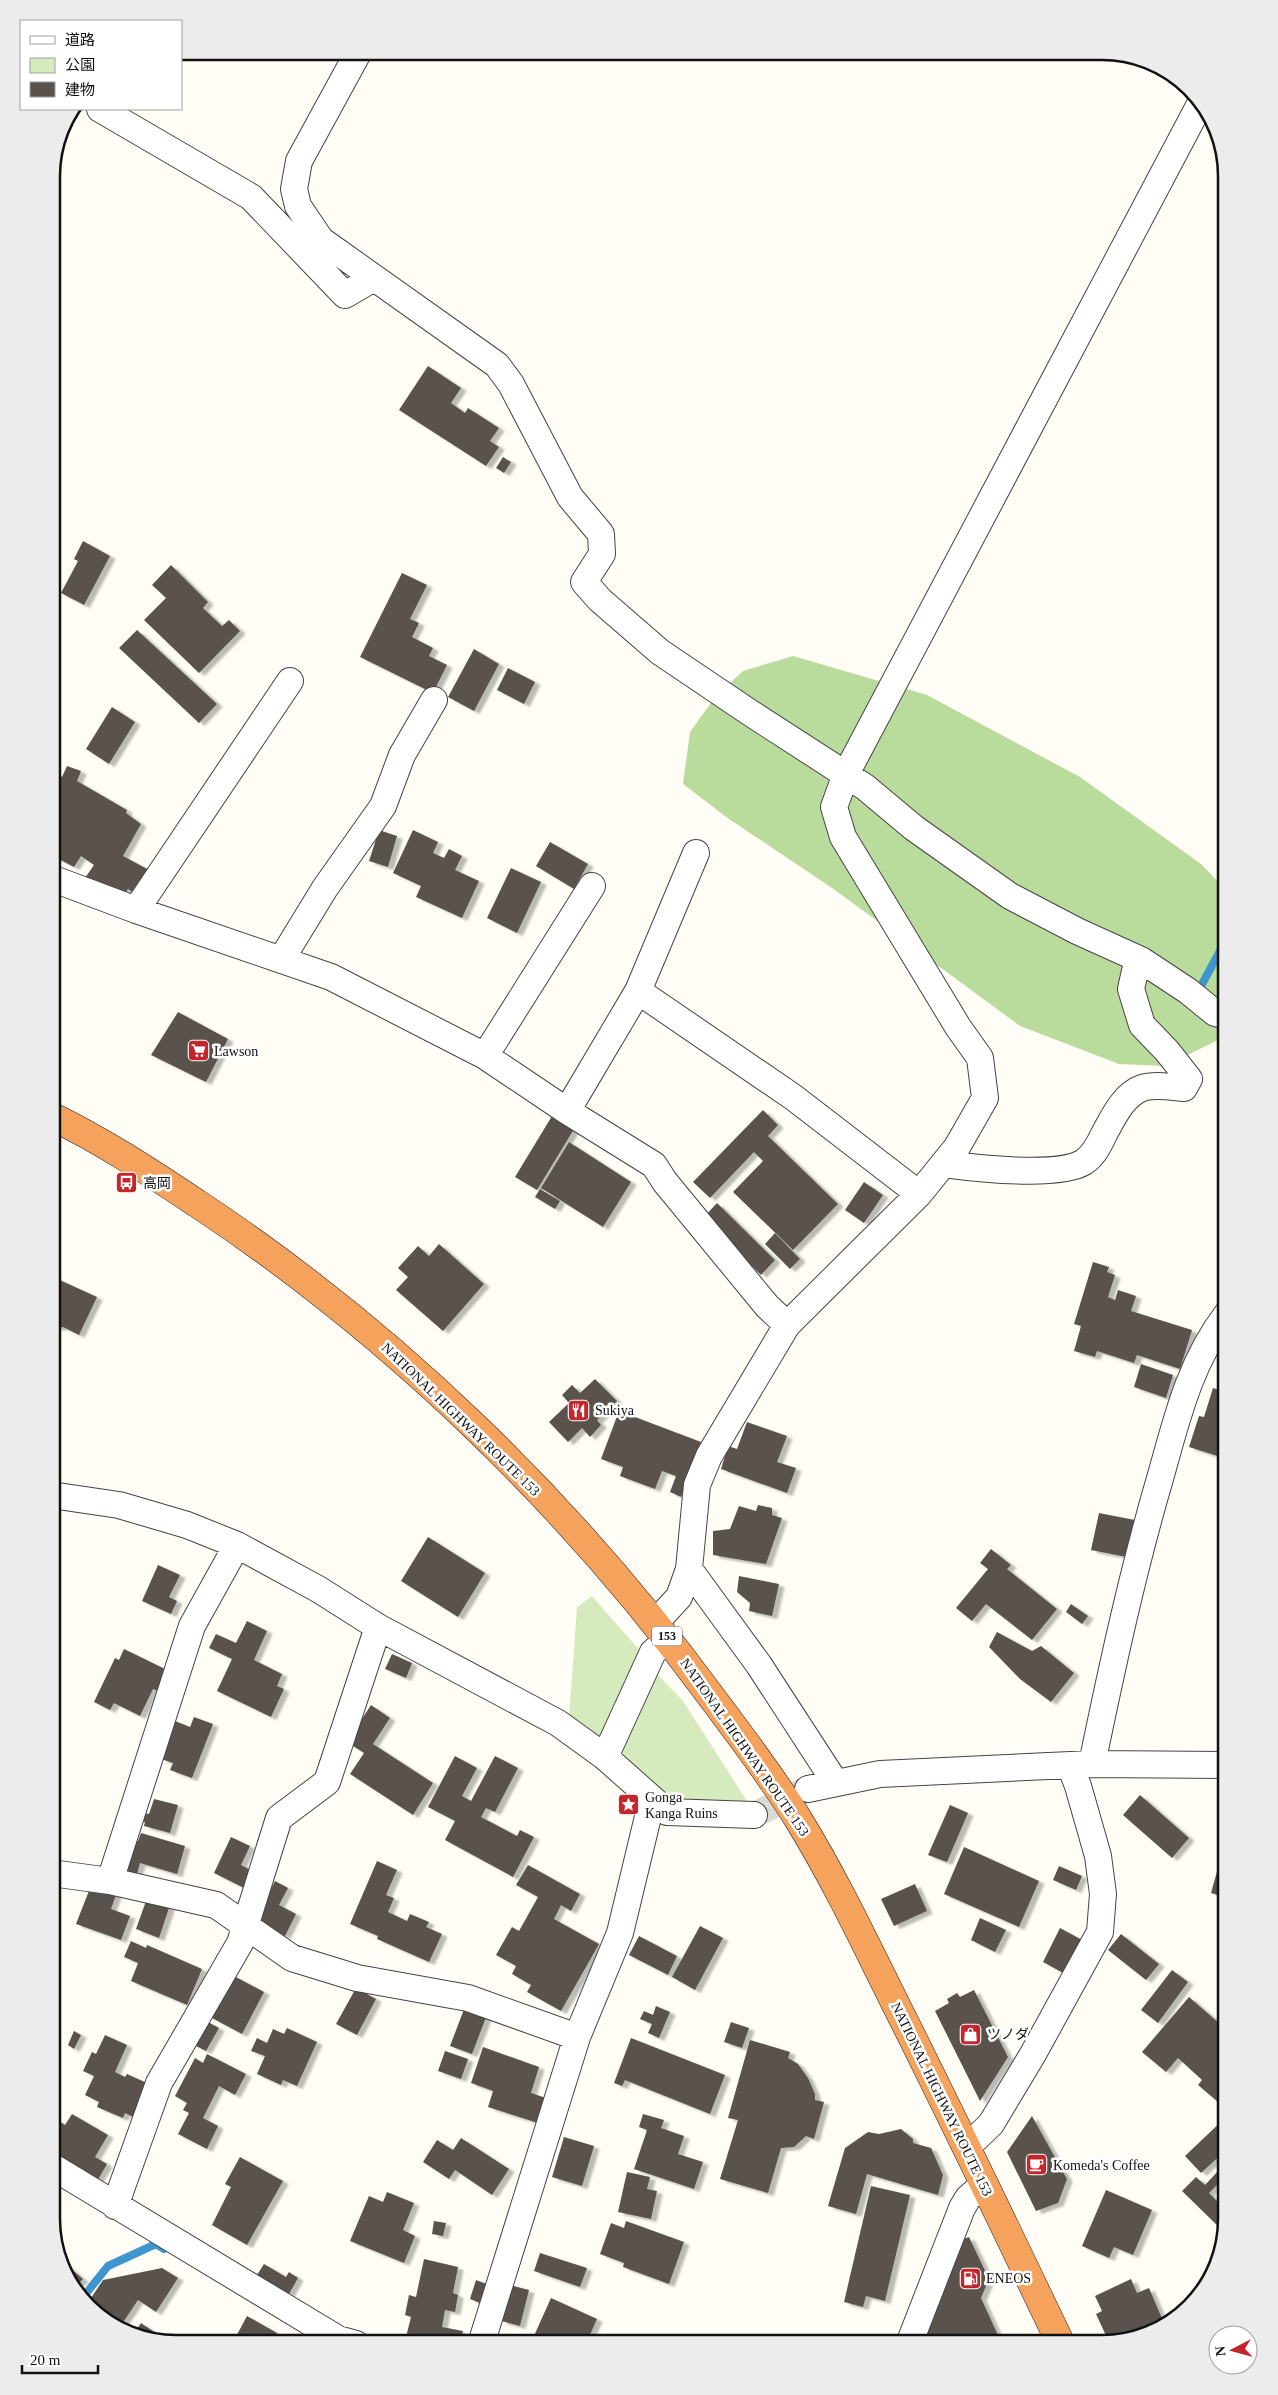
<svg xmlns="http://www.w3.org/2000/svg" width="1278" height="2395" font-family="'Times New Roman','Noto Sans JP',serif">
<defs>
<filter id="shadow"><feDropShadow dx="5.5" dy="3" stdDeviation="1" flood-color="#0004"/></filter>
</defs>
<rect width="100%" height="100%" fill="#fffdf5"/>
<path fill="#d5ebbd" d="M592,1596l49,56 -31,78 -11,7 -30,-19 8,-111z
M657,1674l26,27 64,100 -71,-1 -58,-45z"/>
<path fill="#b9dc9c" d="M793,656l134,39 153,82 121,87 26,27v133l-7,15 -55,27 -46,-2 -99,-38 -185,-136 -106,-71 -46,-35 7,-52 26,-36 27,-25z"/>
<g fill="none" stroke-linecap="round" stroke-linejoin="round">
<path stroke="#3f96cf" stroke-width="8" d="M1201,986l26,-48
M84,2296l24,-30 48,-22 8,5"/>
</g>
<path fill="#5a524d" filter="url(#shadow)" d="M428,366l33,22 -10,15 14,10 3,-5 31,20 -9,13 9,6 -13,19 -87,-56z
M503,457l8,5 -7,11 -8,-5z
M83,541l27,15 -26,49 -23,-12 17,-32 -4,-2z
M171,565l37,37 -5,6 19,18 7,-6 11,11 -41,42 -55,-53 22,-22 -14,-13z
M402,573l25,12 -17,34 9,4 -7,14 21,11 -4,8 18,9 -14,28 -73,-36z
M137,630l80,74 -18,19 -80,-75z
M474,649l25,15 -25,47 -26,-14z
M508,668l27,14 -11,22 -27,-14z
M112,707l23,15 -26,42 -23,-15z
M67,766l14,5 -4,10 50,29 -1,3 15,11 -18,32 26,14 -15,23 -6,-4 -6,9 -37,-20 9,-13 -13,-9 -7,11 -23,-12v-84l11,6z
M379,830l18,6 -9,31 -19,-6z
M413,830l25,12 -5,11 11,5 5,-9 13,7 -7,14 24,11 -17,37 -46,-21 5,-11 -28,-13z
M550,842l38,22 -14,25 -38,-23z
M511,868l30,14 -24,51 -30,-15z
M178,1012l50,27 -22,43 -55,-27z
M763,1110l15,15 -10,11 70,68 -45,46 -60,-58 30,-31 -9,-9 -44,46 -17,-16z
M552,1116l22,13 -37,61 -22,-13z
M569,1142l62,40 -28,45 -62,-39z
M864,1182l19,13 -19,28 -19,-13z
M540,1189l20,12 -5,8 -20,-12z
M717,1203l58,57 -14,15 -58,-57z
M775,1233l25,26 -10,10 -25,-25z
M439,1244l45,40 -41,47 -47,-41 12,-13 -10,-9 20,-22 11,10z
M1093,1262l16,5 -2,5 8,3 -7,22 7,3 3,-10 18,6 -5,15 61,19 -12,39 -43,-14 -3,8 -37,-12 -2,6 -21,-6 7,-25 -7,-2z
M51,1276l46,21 -18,38 -16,-8 -12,1z
M1141,1364l32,11 -7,23 -32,-11z
M595,1379l22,22 -20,19 4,5 -11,12 -8,-9 -14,14 -19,-20 20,-19 -7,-8 10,-10 8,8z
M1213,1388l14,4v67l-38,-12 10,-31 5,1z
M619,1411l82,31 -20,55 -11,-5 6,-16 -14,-5 -7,18 -35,-13 3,-9 -22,-8z
M747,1422l40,14 -10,26 19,6 -9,25 -66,-24 7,-23 9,3z
M758,1505l14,3v7l10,3 -16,46 -53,-9v-24l17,-2 9,-23 17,5z
M1099,1513l41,8 -8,37 -41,-8z
M428,1537l57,36 -27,44 -57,-36z
M991,1549l20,16 -4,4 50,40 -25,31 -46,-36 -14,17 -16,-13 32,-39 -8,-6z
M158,1565l22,10 -11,22 8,4 -6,13 -29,-13z
M739,1576l40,8 -7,32 -23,-5 1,-8 -13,-11z
M1071,1604l17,12 -6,8 -16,-12z
M247,1621l20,10 -13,29 28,14 -5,12 7,3 -13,28 -54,-26 15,-32 -23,-11 7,-14 20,9z
M997,1632l35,19 9,-5 33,27 -23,29 -31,-23 -31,-32z
M124,1649l43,21 -9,21 -5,-2 -13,27 -26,-13 -4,7 -16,-8 21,-44 4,2z
M392,1654l20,9 -6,15 -21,-9z
M371,1705l19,13 -17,26 60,39 -20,32 -63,-41 14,-21 -17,-11z
M194,1717l19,7 -21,54 -22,-8 3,-7 -12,-4 14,-38 15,6z
M455,1756l22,12 -15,28 9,5 24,-45 23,12 -23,44 -9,-4 -5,9 36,19 3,-6 14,7 -21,40 -68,-37 10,-19 -27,-14z
M1140,1795l49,43 -17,20 -49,-43z
M154,1799l24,6 -8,28 -26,-7 1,-4 -6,-2 2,-8 8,2z
M950,1805l18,8 -21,49 -19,-7z
M141,1833l44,13 -8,28 -37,-11 -4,15 -17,-5 15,-33 4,1z
M231,1837l19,9 -9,19 12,6 -9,17 -30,-15z
M1226,1839h1v59l-16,-5z
M964,1847l75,34 -20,46 -75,-33z
M377,1861l20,9 -11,25 8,3 -6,14 19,9 3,-7 19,8 -3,5 16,7 -13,28 -52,-23 1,-3 -28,-12z
M528,1865l52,29 -9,17 -10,-6 -7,14 45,25 -38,67 -34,-19 4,-7 -19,-11 4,-8 -20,-11 16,-28 7,4 19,-34 -22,-12z
M1059,1866l23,10 -6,14 -23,-10z
M275,1881l13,7 -9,17 17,9 -11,22 -30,-15z
M92,1883l25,9 -6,17 19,7 -9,24 -45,-16z
M915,1884l12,27 -33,15 -13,-27z
M172,1899l-13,39 -23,-9 10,-28z
M980,1918l26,12 -11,22 -24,-12z
M700,1926l23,12 -28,52 -23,-13z
M1060,1928l22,12 -17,34 -22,-12z
M1121,1934l38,30 -13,16 -38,-30z
M639,1936l38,20 -9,19 -39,-20z
M131,1941l15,7 1,-3 55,24 -15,36 -56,-24 7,-18 -14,-6z
M1172,1970l16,12 -30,41 -17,-13z
M234,1976l30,16 -22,42 -30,-16z
M356,1988l20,11 -19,36 -21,-11z
M974,1990l34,67 -28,44 -45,-90 14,-8 -2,-4 10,-6 3,4z
M1189,1997l38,33 -2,78 -27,-23 4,-5 -24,-22 -12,14 -24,-20z
M466,2004l22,8 -16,42 -22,-8z
M656,2006l14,6 -11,26 -11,-5 4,-9 -12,-5 4,-8 9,4z
M208,2022l11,6 -13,23 -10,-5z
M731,2022l18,6 -7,20 -18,-6z
M287,2028l30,14 -20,44 -14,-6 -2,5 -24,-11 8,-18 -14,-5 6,-13 10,5 6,-14 11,5z
M74,2031l7,4 -7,14 -6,-4z
M105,2035l22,10 -12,27 10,5 2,-3 22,10 -16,33 -8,-4 -2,5 -26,-11 2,-5 -14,-7 9,-19 -11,-5 9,-19 4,2z
M631,2038l94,37 -15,39 -85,-34 -3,6 -8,-3z
M750,2040l40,12 -2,6 10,6 10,14 7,16v6l9,2 -10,37 -8,-3 -12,11 -13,1 -13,45 -48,-14 18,-59 -10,-2z
M483,2047l56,20 -8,26 15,5 -8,25 -50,-16 5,-16 -22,-8z
M445,2051l23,8 -7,20 -23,-8z
M207,2054l39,20 -11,21 -16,-9 -16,32 15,8 -11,23 -29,-15 11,-21 -6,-3 4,-7 -12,-7 20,-38 8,5z
M72,2114l36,21 -13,22 12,7 -11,19 -45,-26 3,-4 -3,-2v-32l1,-2 13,8z
M643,2114l21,6 -3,8 23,8 -6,18 25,8 -9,27 -60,-20 13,-39 -8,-3z
M1032,2116l35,63 -9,24 -22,8 -29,-59z
M1227,2116v33l-26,24 -16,-17z
M901,2129l12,10v4l18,5 12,27 -5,20 -71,-21 -11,40 -28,-8 17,-58 23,-16 11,2z
M564,2137l30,9 -12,40 -30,-9z
M461,2138l48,31 -17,26 -37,-25 -6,9 -26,-17 14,-22 16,10z
M240,2157l43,24 -36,64 -35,-20 19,-38 -6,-3z
M1219,2170l6,7 -16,16 18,18 -4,20 -41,-40 14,-14 9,8z
M627,2172l23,5 -3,12 10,2 -6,28 -33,-7z
M871,2186l39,9 -25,106 -19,-5 -3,11 -19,-5z
M1106,2190l46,20 -19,45 -19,-8 -5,11 -27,-12z
M387,2192l27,11 -11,27 12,6 -11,27 -54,-22 19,-45 14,6z
M434,2221l12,2 -3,13 -11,-2z
M626,2221l58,21 -15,42 -46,-17 1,-4 -24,-9 11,-31 13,5z
M969,2237l20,42 -8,19 21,46h-81l39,-104z
M540,2253l47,15 -7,19 -46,-16z
M424,2259l34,8 -5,26 5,2 -3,17 -10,-2 -3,17 21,4 -3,13h-24l-30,-7 5,-20 -6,-2 4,-20 7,2z
M63,2262l20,17 -7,7 -15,-19z
M264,2264l22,13 3,-5 9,6 -9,16 -32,-19z
M162,2268l16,10 -22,34 -18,-12 -18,27 -14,-4 -17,-22 14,-21z
M1131,2279l6,14 12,-5 15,35 -10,6 -4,5 -41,8 -13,-28 6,-3 -7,-15z
M476,2280l16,6 -7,19 -15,-6z
M510,2285l19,5 -9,36 -19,-5z
M551,2298l46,21 -11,25h-41l-12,-6z
M247,2316l30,17 -6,11h-39z
M141,2323l28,19 -1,1 -33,-11z"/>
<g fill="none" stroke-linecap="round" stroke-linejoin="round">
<path stroke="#dbdad3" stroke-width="26" stroke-dasharray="26 13" stroke-linecap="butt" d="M754,1815l51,-25"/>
<defs>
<path id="minor" d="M359,51l-60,110 -5,28 4,17 23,34 176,125 14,19 59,113 31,37 1,20 -18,28 16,18 60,52 89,60 116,75 49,41 96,68 67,35 64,29 47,31 27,22 12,3
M100,109l151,88 94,98 29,-17
M51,878l85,32 195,67 154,79 82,55 87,54 11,17 102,124 20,19
M136,910l154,-229
M281,960l44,-72 58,-82 19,-51 32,-55
M638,991l155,106 126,97
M485,1056l107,-170
M567,1111l71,-120 58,-138
M943,1164c31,4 115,14 141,-2 10,-7 15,-17 20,-28 9,-16 19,-39 38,-46 12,-4 30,-1 42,0l5,-9 -22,-28 -25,-26 -11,-36 4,-18 6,-11
M51,1495l68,10 68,20 50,20 81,44 60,38 180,96 47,34 62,55 87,3
M689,1569l70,96 76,117
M656,1622l23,-25 10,-28 8,-84 12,-29 78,-131 132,-131 38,-47 28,-49 -5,-40 -22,-31 -115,-190 -9,-30 12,-33 353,-668
M605,1757l48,-105 16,-13
M1092,1764c20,-97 41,-194 69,-289 16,-57 29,-113 66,-161
M808,1789l72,-15 212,-10 135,1
M51,1873l59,8 106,24 76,53 65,20 111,20 109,39
M110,1881l82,-255 45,-81
M967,2147l24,-23 42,-70 67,-122 3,-38 -5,-38 -20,-70 -8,-21
M51,2166l287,173 18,5
M115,2206l44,-123 81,-140 39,-125 48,-36 51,-155
M481,2344l96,-307 43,-104 32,-133
M909,2344l53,-136 6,-10 16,-14"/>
<path id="highway" d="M51,1116c52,25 100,57 147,88 199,132 374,303 515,495 29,39 59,78 85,120 37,60 67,124 99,188 56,111 110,224 164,337"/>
</defs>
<use href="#minor" stroke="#444" stroke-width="28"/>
<use href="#highway" stroke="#222" stroke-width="29"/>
<use href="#minor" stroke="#fff" stroke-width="26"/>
<use href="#highway" stroke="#f5a25d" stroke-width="28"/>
</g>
<defs>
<symbol id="supermarket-square" viewBox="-11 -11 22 22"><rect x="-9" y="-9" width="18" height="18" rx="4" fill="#c4262e" stroke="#fff"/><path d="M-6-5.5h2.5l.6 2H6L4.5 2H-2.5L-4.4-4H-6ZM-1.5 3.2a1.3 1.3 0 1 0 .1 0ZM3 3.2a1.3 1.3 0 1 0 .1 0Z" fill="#fff"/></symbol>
<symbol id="bus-square" viewBox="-11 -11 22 22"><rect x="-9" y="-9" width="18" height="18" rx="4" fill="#c4262e" stroke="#fff"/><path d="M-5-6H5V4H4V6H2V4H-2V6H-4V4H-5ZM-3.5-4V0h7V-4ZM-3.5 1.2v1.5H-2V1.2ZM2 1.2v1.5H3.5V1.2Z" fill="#fff"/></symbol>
<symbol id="restaurant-square" viewBox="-11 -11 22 22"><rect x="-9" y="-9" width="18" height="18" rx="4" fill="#c4262e" stroke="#fff"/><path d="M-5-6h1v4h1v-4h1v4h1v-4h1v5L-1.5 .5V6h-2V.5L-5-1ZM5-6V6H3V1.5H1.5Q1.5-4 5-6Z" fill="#fff"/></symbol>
<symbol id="sight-square" viewBox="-11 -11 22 22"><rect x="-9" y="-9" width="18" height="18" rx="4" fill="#c4262e" stroke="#fff"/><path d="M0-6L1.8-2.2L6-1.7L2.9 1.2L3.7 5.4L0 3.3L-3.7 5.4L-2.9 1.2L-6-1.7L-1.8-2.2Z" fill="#fff"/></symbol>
<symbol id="shop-square" viewBox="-11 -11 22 22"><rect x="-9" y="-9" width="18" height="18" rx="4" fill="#c4262e" stroke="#fff"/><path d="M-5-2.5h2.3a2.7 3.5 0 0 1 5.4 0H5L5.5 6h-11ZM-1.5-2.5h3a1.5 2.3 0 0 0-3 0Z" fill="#fff"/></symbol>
<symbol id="cafe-square" viewBox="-11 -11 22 22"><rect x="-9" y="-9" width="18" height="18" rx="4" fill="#c4262e" stroke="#fff"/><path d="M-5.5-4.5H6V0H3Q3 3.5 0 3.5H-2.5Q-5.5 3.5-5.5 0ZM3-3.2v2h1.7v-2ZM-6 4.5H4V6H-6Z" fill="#fff"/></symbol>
<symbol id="fuel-square" viewBox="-11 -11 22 22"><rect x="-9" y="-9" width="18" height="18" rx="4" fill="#c4262e" stroke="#fff"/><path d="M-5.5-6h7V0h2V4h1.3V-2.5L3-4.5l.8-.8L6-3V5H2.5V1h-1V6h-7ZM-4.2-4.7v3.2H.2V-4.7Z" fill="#fff"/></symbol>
</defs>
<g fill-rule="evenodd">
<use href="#supermarket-square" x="186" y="1038" width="25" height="25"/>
<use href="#bus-square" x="114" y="1170" width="25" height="25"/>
<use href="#restaurant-square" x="566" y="1398" width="25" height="25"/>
<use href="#sight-square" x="616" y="1792" width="25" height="25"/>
<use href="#shop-square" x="958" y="2022" width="25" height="25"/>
<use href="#cafe-square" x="1024" y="2152" width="25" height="25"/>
<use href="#fuel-square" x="958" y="2266" width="25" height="25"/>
</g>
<g text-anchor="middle" stroke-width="5" stroke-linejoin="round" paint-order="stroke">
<rect fill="#fff" stroke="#585858" stroke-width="1" x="652" y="1626.5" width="30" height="19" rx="4"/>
<g font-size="12" font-weight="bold" fill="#111">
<text x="667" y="1640">153</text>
</g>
<g font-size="14" fill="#111" stroke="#fff" text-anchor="start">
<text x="214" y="1056">Lawson</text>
<text x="143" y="1188">高岡</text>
<text x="595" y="1415">Sukiya</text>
<text x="645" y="1802">Gonga<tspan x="645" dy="16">Kanga Ruins</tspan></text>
<text x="987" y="2039">ツノダ</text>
<text x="1053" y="2170">Komeda's Coffee</text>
<text x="986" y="2283">ENEOS</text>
</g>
<g font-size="14" fill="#111" stroke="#fff">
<text transform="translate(461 1419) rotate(44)" y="5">NATIONAL HIGHWAY ROUTE 153</text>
<text transform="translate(745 1747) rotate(55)" y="5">NATIONAL HIGHWAY ROUTE 153</text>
<text transform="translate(942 2099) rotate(64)" y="5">NATIONAL HIGHWAY ROUTE 153</text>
</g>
</g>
<path d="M0 0H1278V2395H0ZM176 60H1102A116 116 0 0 1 1218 176V2219A116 116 0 0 1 1102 2335H176A116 116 0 0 1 60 2219V176A116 116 0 0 1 176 60Z" fill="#ececec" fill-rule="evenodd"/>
<path fill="none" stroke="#111" stroke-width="2.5" d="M176 60H1102A116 116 0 0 1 1218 176V2219A116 116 0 0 1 1102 2335H176A116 116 0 0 1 60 2219V176A116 116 0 0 1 176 60Z"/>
<rect x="20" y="20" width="162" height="90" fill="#ffffff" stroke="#a0a0a0"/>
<rect x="30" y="36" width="25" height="8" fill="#ffffff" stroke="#a0a0a0"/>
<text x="65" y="45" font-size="15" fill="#111111">道路</text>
<rect x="30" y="58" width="25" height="15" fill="#d5ebbd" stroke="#a0a0a0"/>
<text x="65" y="70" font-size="15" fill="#111111">公園</text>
<rect x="30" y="82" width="25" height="15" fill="#5a524d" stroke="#a0a0a0"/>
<text x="65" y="95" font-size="15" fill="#111111">建物</text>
<g transform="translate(1233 2350) rotate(264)"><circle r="24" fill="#ffffff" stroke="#a0a0a0"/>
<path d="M0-4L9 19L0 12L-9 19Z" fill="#c4262e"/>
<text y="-8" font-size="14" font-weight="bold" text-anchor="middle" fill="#111111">N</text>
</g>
<path d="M22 2365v8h76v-8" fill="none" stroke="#111111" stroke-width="2.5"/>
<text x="30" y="2365" font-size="15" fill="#111111" stroke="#ffffff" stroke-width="4" paint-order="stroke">20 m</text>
</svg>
